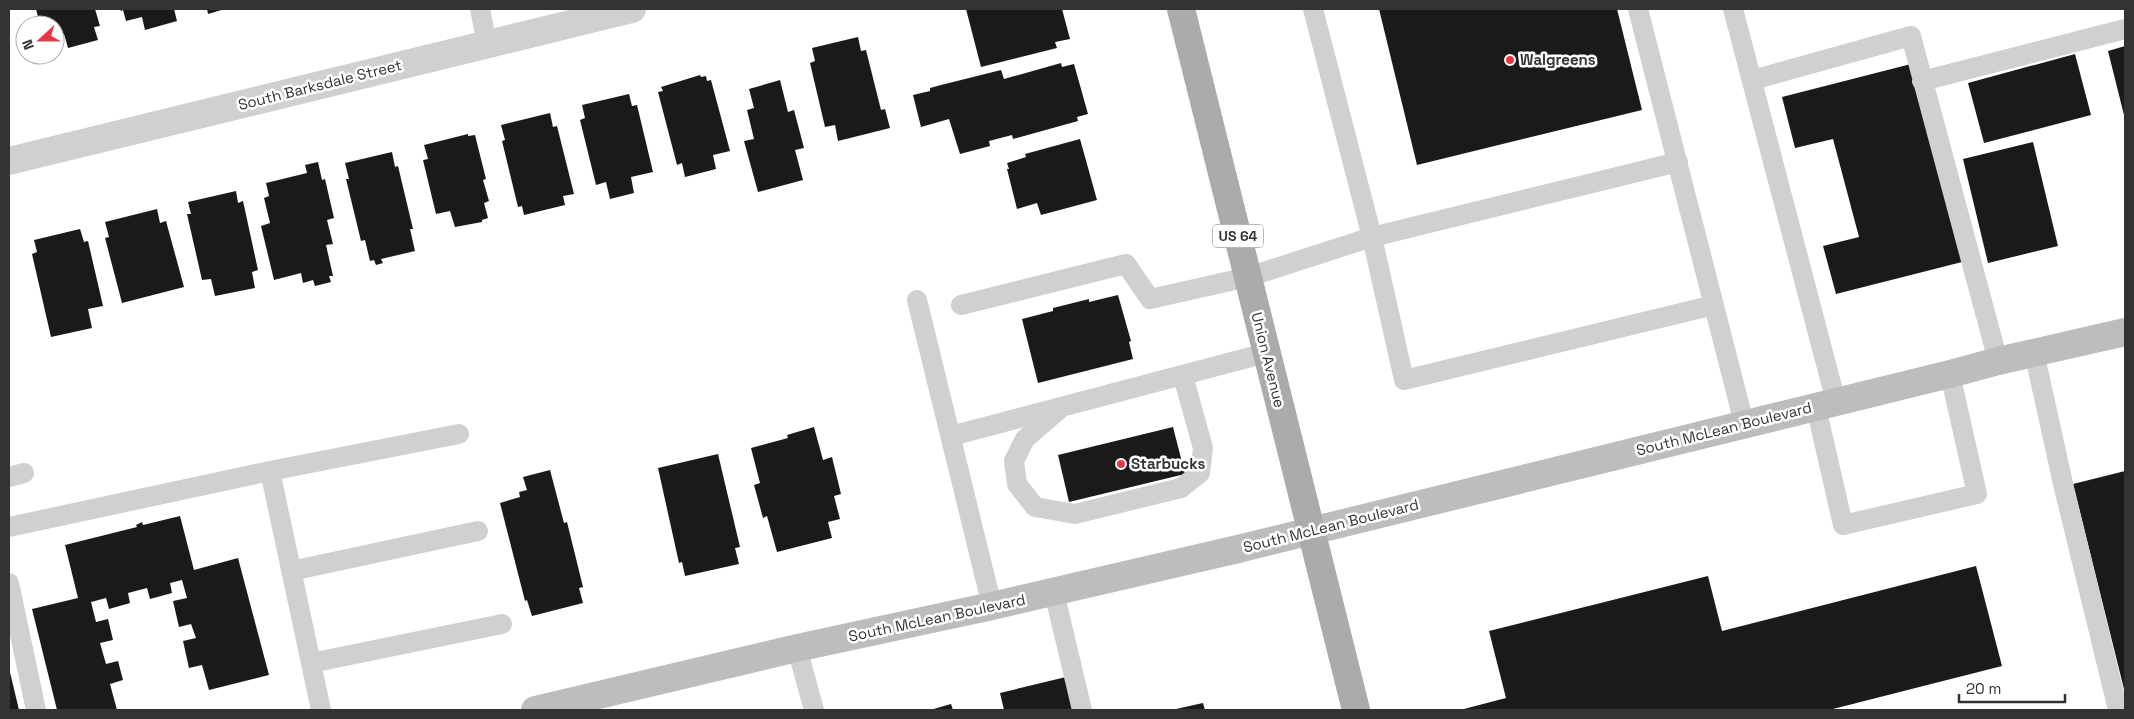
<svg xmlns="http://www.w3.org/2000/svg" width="2134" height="719" font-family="'Space Grotesk',sans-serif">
<rect width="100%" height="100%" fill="#fff"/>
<path fill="#1a1a1a" d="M36,9h59l5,17 -6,1 4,13 -30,8 -4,-14 -9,2v-11h-15z
M120,9h54l3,12 -32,9 -3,-13 -16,4 -3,-11 -2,1z
M207,9h18l-17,5z
M966,9h96l8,30 -15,3 2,6 -76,19z
M1379,9h238l25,101 -225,55z
M858,37l3,14 5,-1 15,60 4,-1 5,19 -52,13 -3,-16 -10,2 -15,-64 5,-2 -3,-13z
M2125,46v73l-17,-68z
M2075,54l16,61 -107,28 -16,-60z
M1061,63l1,4 12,-3 14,50 -11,3 1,4 -65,18 -1,-4 -23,6 1,5 -30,8 -11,-35 -28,8 -8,-32 17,-4v-3l11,-3 60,-15 3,9z
M1911,64l51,198 -126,32 -13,-48 36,-9 -26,-98 -38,9 -13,-51z
M700,75l1,2 5,-1 1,5 4,-1 19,71 -17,4 3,14 -31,8 -3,-14 -5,2 -19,-73 5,-1 -2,-4z
M780,80l8,32 6,-2 10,38 -9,2 8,30 -45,12 -14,-51 10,-2 -7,-29 7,-2 -5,-19z
M629,94l3,12 5,-1 16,67 -22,5 3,16 -24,6 -4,-17 -10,3 -16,-65 5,-2 -3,-13z
M550,113l3,14 4,-1 17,68 -11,2 2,9 -41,10 -2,-9 -4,1 -16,-66 3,-1 -4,-15z
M468,134v2l7,-1 11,44 -3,1 6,21 -5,2 4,15 -6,2v2l-27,5 -5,-16 -14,3 -13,-54 5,-1 -4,-14z
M1080,139l17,61 -56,15 -4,-12 -20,6 -10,-40h2l-2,-6 19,-6 -1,-3z
M2033,142l25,104 -70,17 -25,-104z
M392,152l3,15 3,-1 15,63h-3l5,22 -34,8 2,4 -7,2 -2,-5 -4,1 -5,-21 -4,1 -15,-62h3l-4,-16z
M318,162l4,18 3,-1 9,39 -7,2 6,24 -7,1 7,31h-4l2,6 -16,4 -2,-6 -10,3 -2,-10 -27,7 -13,-54 9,-3 -6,-25 5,-2 -3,-13 41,-10 -2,-8z
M236,191l2,12 5,-2 15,69 -6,2 3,16 -40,8 -4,-17 -9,1 -15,-66h4l-3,-12z
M157,209l3,14 6,-2 18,66 -62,16 -17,-65 4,-1 -4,-15z
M80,229l4,13 4,-1 15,65 -15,3 4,19 -41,9 -19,-83 5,-2 -3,-12z
M1118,295l13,46 -2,1 4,17 -95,24 -16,-64 31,-8v-3l36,-9v3z
M814,427l9,33 9,-3 9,37 -7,2 6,23 -12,3 4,16 -55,14 -10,-36 -4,2 -9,-33 6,-2 -9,-35 37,-10 -1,-3z
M1173,427l12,47 -116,28 -11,-47z
M718,454l22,93 -5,1 4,16 -54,12 -3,-14 -3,1 -21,-95z
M550,470l14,53 3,-1 16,65 -4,1 4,15 -51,13 -5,-16 -2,1 -25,-98 20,-6 -1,-5 8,-2 -4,-13z
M2125,471v222l-52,-209z
M180,516l14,54 44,-12 31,117 -60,15 -7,-25 -13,3 -6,-27 13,-3 -5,-14 -12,3 -6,-26 14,-3 -5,-18 -12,3 2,10 -22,6 -3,-11 -19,5 2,10 -21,6 -3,-11 -15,4 5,20 12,-3 5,21 -13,3 6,21 12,-3 5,19 -13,4 7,26h-60l-25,-101 46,-11 -13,-53 72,-18 -1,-2 6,-3 1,3z
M1976,566l26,100 -173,44h-369l46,-12 -17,-67 219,-55 14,55z
M9,668l10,42h-10z
M1066,677l8,33h-70l-4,-17z
M1203,703l2,7h-29v-1z
M951,704l2,6h-23z"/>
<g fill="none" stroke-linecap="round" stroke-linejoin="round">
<path stroke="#d0d0d0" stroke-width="20" d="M480,9l7,35
M1313,9l59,228 32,143 310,-75
M1638,9l106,414
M1733,9l103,393
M1752,80l159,-44 87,325
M1922,81l203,-52
M917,300l75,306
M961,305l165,-41 24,35 98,-22 124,-40 306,-75
M2034,352l30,136 54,222
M1062,407l-37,32 -11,22 3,23 18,23 40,7 106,-26 19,-15 3,-25 -20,-72
M1816,407l27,118 134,-31 -27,-120
M951,436l315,-83
M270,471l189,-37
M9,477l15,-4
M9,527l261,-56 51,239
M291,571l187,-40
M9,583l27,127
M1054,592l28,118
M797,648l17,62
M311,663l191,-39"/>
<path stroke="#d0d0d0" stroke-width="28" d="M9,161l623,-152"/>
<path stroke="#bdbdbd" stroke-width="28" d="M535,710l262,-62 195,-42 246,-57 712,-175 48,-13 127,-29"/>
<path stroke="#ababab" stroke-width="28" d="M1181,9l175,701"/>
</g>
<g fill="#e63946" stroke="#fff" stroke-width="2">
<circle cx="1510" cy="60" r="5"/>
<circle cx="1121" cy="464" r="5"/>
</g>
<g text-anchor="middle" stroke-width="5" stroke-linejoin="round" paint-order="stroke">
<rect fill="#fff" stroke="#707070" stroke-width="1" x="1213" y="224.5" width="50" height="23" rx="4"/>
<g font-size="14" font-weight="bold" fill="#333">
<text x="1238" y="241">US 64</text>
</g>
<g font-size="15" font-weight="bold" fill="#333" stroke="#fff" text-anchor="start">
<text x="1520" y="65">Walgreens</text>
<text x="1131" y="469">Starbucks</text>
</g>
<g font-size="15" fill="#333" stroke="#fff">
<text transform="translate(320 85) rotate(-14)" y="5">South Barksdale Street</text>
<text transform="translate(1268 360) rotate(76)" y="5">Union Avenue</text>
<text transform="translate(1724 429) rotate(-14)" y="5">South McLean Boulevard</text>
<text transform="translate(1331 526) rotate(-14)" y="5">South McLean Boulevard</text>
<text transform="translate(937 618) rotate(-12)" y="5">South McLean Boulevard</text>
</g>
</g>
<rect width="2134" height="719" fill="none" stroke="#333333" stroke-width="20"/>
<g transform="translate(40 40) rotate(249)"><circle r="24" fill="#ffffff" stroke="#adadad"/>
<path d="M0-4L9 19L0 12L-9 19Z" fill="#e63946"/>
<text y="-8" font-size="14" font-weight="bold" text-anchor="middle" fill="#333333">N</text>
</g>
<path d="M1959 694v8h106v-8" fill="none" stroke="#333333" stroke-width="2.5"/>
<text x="1966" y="694" font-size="15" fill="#333333" stroke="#ffffff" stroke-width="4" paint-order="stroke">20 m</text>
</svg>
